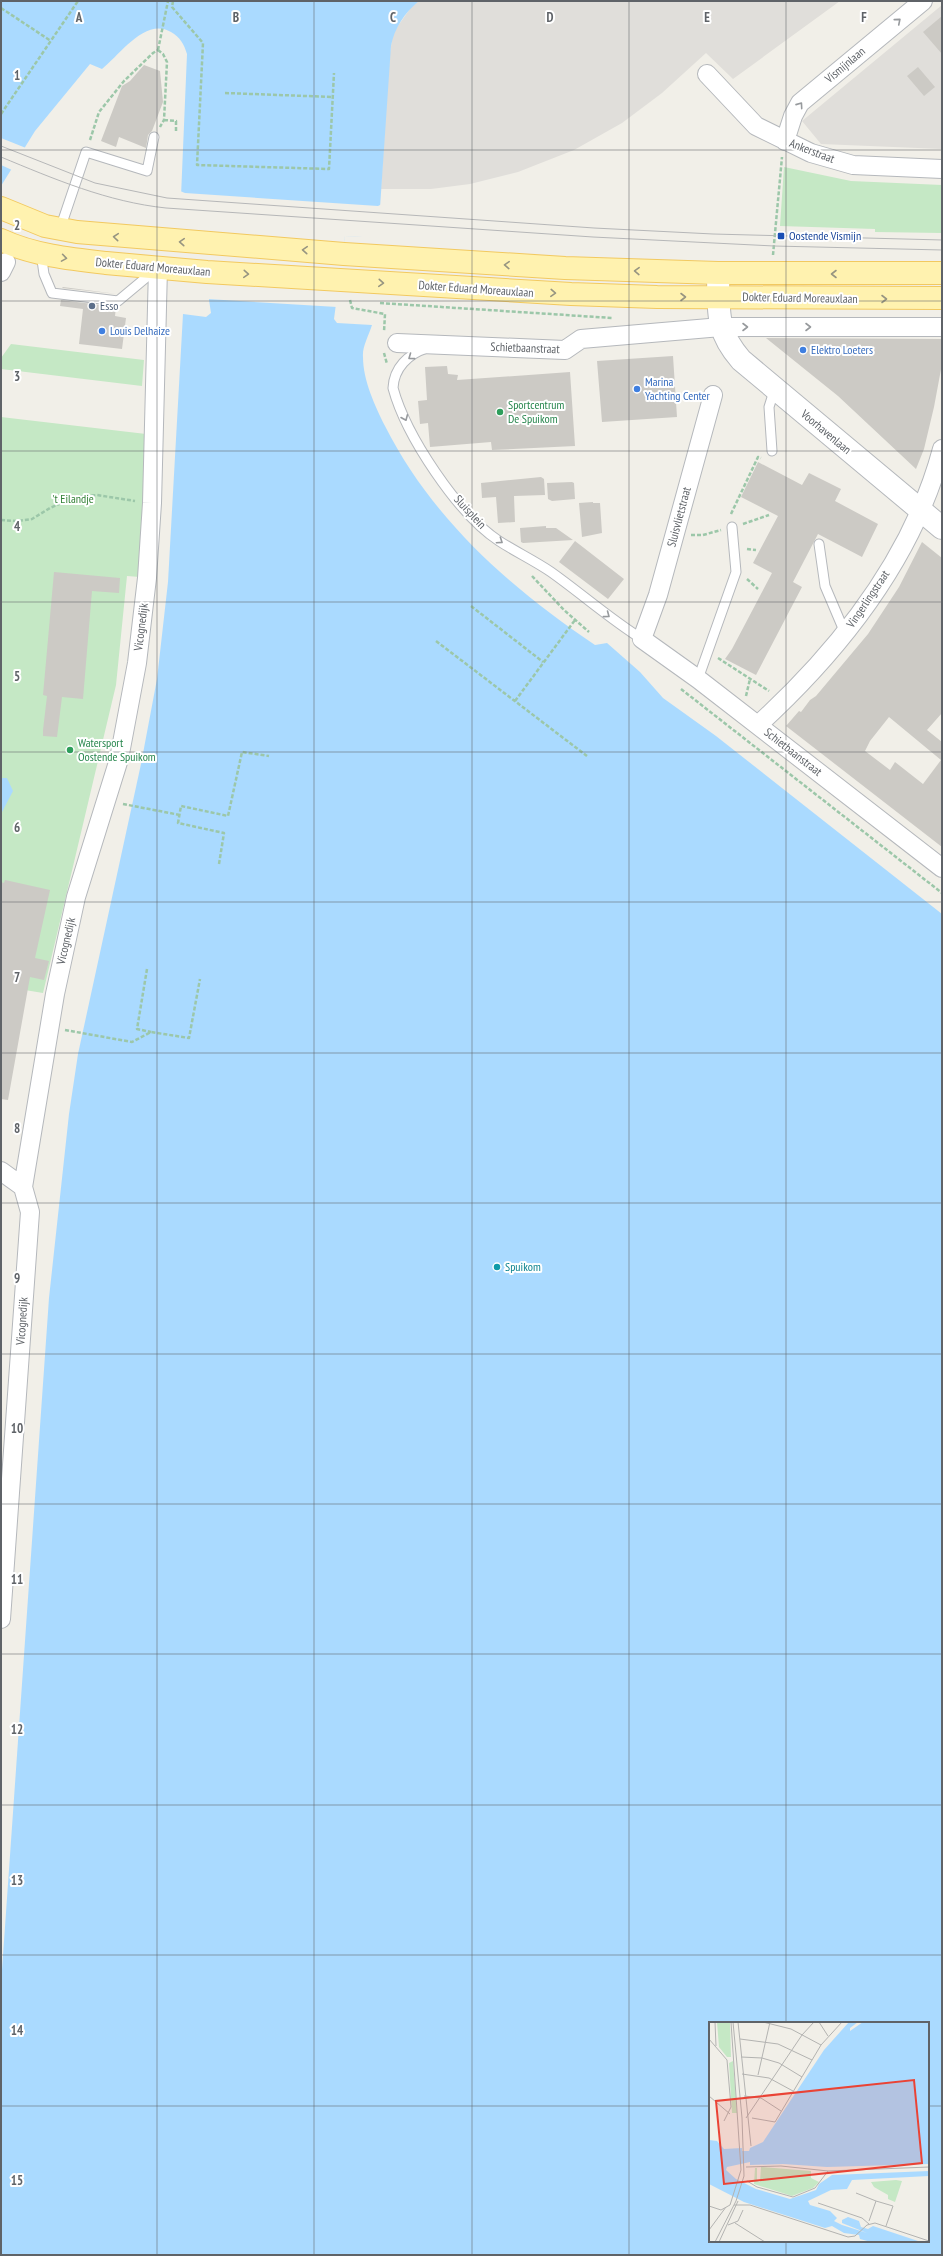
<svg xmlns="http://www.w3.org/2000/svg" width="943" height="2256" font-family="'PT Sans Narrow',sans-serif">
<rect width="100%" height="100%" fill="#f1efe8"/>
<path fill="#e0deda" d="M419,1h421l-107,78 -27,-26 -44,40 -40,30 -48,27 -56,22 -48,12 -39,5h-50l8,-129 4,-27 19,-27z
M942,5v144l-121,-5 -19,-23z"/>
<path fill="#c5e8c5" d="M784,167l67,14 91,4v48l-67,-1v-3l-95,-3z
M11,344l133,16 -2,26 -141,-17v-11z
M1,417l145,17v43l-6,100 -13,-1 -11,109 -73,308 -42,-7z"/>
<path fill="#aadaff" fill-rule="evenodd" d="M1,1h418c-14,11 -25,28 -28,45l-13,191 -33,-1 -11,83 3,4 35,2c-3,10 -10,22 -9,32 0,23 12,49 22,69 47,93 125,162 210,219l12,-2 33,29 23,26 53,38 226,178v1341h-941v-271l48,-686 20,-184 9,-60 63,-290 16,-85 11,-97 15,-268 23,3 5,-4 -2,-13 4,-74 -33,-6 7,-166c-3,-10 -7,-17 -16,-22 -26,-15 -51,23 -69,37l-12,-5 -55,67 -34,55zM710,2023h218v218h-218z
M1,778h6l6,13 -12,23z"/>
<path fill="#f1efe8" d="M1,138l25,10 -14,22 -11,-5z
M180,191l5,2 193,13 4,-2 -2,34 -35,-2 -5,66 -3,5 -130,-8 4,-72 -32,-6z"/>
<path fill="#cccac5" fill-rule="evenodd" d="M942,16v38l-19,-22z
M144,65l16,6 3,31 -11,29 -4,4 -2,13 -27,-11 -3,10 -15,-6 21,-55 8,-5z
M918,67l17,20 -11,9 -17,-20z
M63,287l54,7 -55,-6z
M61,300l55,7 -1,9 11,2 -4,31 -43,-5 4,-35 -23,-3z
M766,338l176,1v25l-8,43 -10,42 -8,20 -78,-73z
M673,356l4,61 -75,5 -5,-61z
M447,366l1,8 10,1 -1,5 113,-8 5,74 -83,4 -1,-8 -61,5 -2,-24 -8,1 -2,-23 9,-1 -2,-33z
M758,462l44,23 7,-12 32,16 -6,12 43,23 -16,33 -44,-23 -25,48 9,5 -46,88 -31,-16 7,-10 40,-76 -19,-10 25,-47 -37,-19z
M541,477l3,2 1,16 -31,1 1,26 -17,1 -2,-26 -14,1 -1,-15z
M572,482l2,1 1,16 -23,2 -4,-2 -1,-16z
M593,502v1h7l2,30 -20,4 -3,-34z
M546,526v2h10l17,12 -50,3 -2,-1 -1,-14z
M575,541l49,38 -16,20 -49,-37z
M922,542l20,16v155l-15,17 15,12v105l-156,-121 13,-15 2,1 9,-12 6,-4 52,-62 31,-47zM889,717l52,43 -18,24 -28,-22 -5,8 -25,-19 5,-10z
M54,572l66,6 -1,15 -27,-2 -9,108 -21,-2 -5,40 -14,-1v-6l4,-34 -4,-1z
M5,880l45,10 -15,68 14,3 -5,19 -14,-3 -22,123 -7,-1v-217l3,1z"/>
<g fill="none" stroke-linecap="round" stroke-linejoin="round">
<defs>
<path id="service" d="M60,229l26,-77 61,19 7,-34
M41,253l3,21 8,19 66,8 36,-30
M427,348c-19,6 -33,20 -34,40 13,48 65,126 106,153 17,11 36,20 52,31 31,22 59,47 91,67
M772,451l-3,-44 6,-19
M819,544l6,42 20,47
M698,679l38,-107 -4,-45"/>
<path id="minor" d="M707,74l49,52 55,27 42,12 89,4
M785,141l8,-25 7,-13 123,-102
M1,272l5,-10
M397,343l168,7 16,-11 140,-12h221
M713,395l-55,200 -16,44 56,40 244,189
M758,725c82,-75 155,-167 184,-276
M1,1171l22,16
M1,1619l29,-407 -7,-25 32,-193 21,-97 43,-138 18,-96 10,-85 5,-75 6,-235"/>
<path id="tertiary" d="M718,273c1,38 -3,57 23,87l201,168"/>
<path id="primary" d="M1,208l44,18 32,6 267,22 221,14 153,5h224
M1,240c32,15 69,19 105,23l101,9 364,22 86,3 285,1"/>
</defs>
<use href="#service" stroke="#b5b8bc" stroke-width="11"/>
<use href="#minor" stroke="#b5b8bc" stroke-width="20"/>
<use href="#tertiary" stroke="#b5b8bc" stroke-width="24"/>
<use href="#primary" stroke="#f2c960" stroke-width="24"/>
<path stroke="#9cc7a9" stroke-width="2.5" stroke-dasharray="4 2" stroke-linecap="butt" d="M173,1l-1,6 31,36 -6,122 132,4 5,-96
M1,8l50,33
M158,50l5,4 4,8 -3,58 -4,7
M158,50l10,-49
M225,93l108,4
M1,114l77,-113
M164,120l12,1v11
M90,140l9,-28 25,-31 29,-28 5,-3
M773,255l9,-98
M350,300l2,8 33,6 -1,18
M380,303l232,15
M384,353l3,11
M731,514l27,-57 3,1
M1,520l15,1 16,-2 18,-11 25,-11 22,-2 38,6
M743,524l26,-9
M691,535h12l18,-5
M747,549l9,1
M532,576l32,34 25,22
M747,579l11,10
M471,606l72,56
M436,641l151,115
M718,658l51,33
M681,689l261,204
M746,696l4,-17
M515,701l60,-81
M123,804l57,11
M219,864l5,-31 -46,-10 3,-17 47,10 14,-64 27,4
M147,969l-10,60 14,3
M65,1030l67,12 19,-10 38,6 11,-59"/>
<use href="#service" stroke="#fff" stroke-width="9"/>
<use href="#minor" stroke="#fff" stroke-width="18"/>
<use href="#tertiary" stroke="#fff" stroke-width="22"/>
<use href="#primary" stroke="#fff2af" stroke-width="22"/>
<path stroke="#b6b7b8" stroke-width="1" d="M1,146l94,37 72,15 427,30 119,6 229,6
M1,157c53,22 107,45 165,51l427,29 181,9 168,4"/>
</g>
<defs><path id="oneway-chevron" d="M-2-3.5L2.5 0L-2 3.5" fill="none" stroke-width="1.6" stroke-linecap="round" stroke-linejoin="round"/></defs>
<g stroke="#979a9d">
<use href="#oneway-chevron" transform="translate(898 21) rotate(-40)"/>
<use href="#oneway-chevron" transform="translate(800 105) rotate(-55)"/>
<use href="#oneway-chevron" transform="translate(745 327)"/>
<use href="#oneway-chevron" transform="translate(808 327)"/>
<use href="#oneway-chevron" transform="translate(411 357) rotate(144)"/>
<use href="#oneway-chevron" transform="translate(405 418) rotate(67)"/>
<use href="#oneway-chevron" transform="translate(500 541) rotate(34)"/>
<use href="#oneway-chevron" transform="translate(607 615) rotate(37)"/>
</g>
<g stroke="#979581">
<use href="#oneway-chevron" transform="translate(116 237) rotate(-175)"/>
<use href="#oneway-chevron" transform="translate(182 242) rotate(-176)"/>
<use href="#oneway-chevron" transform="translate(305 250) rotate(-176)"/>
<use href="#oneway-chevron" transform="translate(64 258) rotate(9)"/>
<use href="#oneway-chevron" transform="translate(507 265) rotate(-177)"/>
<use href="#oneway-chevron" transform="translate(637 271) rotate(-178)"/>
<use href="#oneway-chevron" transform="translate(246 274) rotate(4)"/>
<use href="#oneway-chevron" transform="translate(834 274) rotate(180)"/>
<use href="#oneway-chevron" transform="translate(381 283) rotate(4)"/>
<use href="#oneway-chevron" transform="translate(553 293) rotate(3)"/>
<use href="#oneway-chevron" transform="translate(683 297)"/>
<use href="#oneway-chevron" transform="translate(884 299)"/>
</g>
<path fill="none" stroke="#5f6368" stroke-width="1" stroke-opacity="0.55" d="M157,1v2254M314,1v2254M472,1v2254M629,1v2254M786,1v2022M1,150h941M1,301h941M1,451h941M1,602h941M1,752h941M1,902h941M1,1053h941M1,1203h941M1,1354h941M1,1504h941M1,1654h941M1,1805h941M1,1955h941M1,2106h709M928,2106h14M786,2241v14"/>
<rect fill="#1a4fb4" stroke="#fff" stroke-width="1.5" x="777" y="232" width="8" height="8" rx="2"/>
<circle fill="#5c6f8a" stroke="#fff" stroke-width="1.5" cx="92" cy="306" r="4"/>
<g fill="#3f7fe0" stroke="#fff" stroke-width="1.5">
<circle cx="102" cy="331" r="4"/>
<circle cx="803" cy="350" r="4"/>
<circle cx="637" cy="389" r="4"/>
</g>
<g fill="#2e9e5b" stroke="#fff" stroke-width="1.5">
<circle cx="500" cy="412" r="4"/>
<circle cx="70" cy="750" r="4"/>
</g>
<circle fill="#0f9aa8" stroke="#fff" stroke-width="1.5" cx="497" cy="1267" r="4"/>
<g text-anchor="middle" stroke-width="4" stroke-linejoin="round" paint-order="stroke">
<g font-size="12" fill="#5f6368" stroke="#fff">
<text transform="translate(845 65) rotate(-40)" y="4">Vismijnlaan</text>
<text transform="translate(812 151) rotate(21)" y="4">Ankerstraat</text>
<text transform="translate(153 267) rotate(5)" y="4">Dokter Eduard Moreauxlaan</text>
<text transform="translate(476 289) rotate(4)" y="4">Dokter Eduard Moreauxlaan</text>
<text transform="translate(800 298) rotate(1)" y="4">Dokter Eduard Moreauxlaan</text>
<text transform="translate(525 348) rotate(2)" y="4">Schietbaanstraat</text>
<text transform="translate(826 432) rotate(40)" y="4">Voorhavenlaan</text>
<text transform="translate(470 512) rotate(47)" y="4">Sluisplein</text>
<text transform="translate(679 517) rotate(-75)" y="4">Sluisvlietstraat</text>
<text transform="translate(868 599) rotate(-56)" y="4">Vingerlingstraat</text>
<text transform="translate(141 627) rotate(-83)" y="4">Vicognedijk</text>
<text transform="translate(793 752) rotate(38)" y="4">Schietbaanstraat</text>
<text transform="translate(66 941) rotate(-77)" y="4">Vicognedijk</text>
<text transform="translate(22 1321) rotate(-86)" y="4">Vicognedijk</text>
</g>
<g font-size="12" fill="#164399" stroke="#fff" text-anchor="start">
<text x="789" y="240">Oostende Vismijn</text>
</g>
<g font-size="12" fill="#4e5e75" stroke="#fff" text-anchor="start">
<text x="100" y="310">Esso</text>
</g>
<g font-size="12" fill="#366cbe" stroke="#fff" text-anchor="start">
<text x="110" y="335">Louis Delhaize</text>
<text x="811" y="354">Elektro Loeters</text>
<text x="645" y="386">Marina<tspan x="645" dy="14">Yachting Center</tspan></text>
</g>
<g font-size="12" fill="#27864d" stroke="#fff" text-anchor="start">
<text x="508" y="409">Sportcentrum<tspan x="508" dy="14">De Spuikom</tspan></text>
<text x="78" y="747">Watersport<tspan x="78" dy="14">Oostende Spuikom</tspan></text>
</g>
<g font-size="12" fill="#348238" stroke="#fff">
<text x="73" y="503">'t Eilandje</text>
</g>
<g font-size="12" fill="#0d838f" stroke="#fff" text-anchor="start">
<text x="505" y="1271">Spuikom</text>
</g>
</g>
<g transform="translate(709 2022)">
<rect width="220" height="220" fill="#f1efe8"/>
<path d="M8,0h13l1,35h-4l-8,-10zM24,39l4,52h-5l-3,-50zM52,145l50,4v7l8,4 -6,6 -21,8 -38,-12 1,-16h2v13l3,1zM187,158l6,1 -7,21 -7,-3v-4l-14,-8 -3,-5z" fill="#c5e8c5"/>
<path d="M140,0h9l-8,6v3l13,-9h66v142l-102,3 -44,-3 -33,1v-3l-23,5 -1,3 10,9 20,10 34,10 26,-9 3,-6 13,-9 97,-4v5l-77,4 -5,9 -16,1 -23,11 2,4 20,6 7,7 -3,3 8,4 25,8 -25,-10v-3l6,-3 11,4 2,6 7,2 5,-3 48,16h-50l-11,-3 -1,-4 -15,-2 -12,-7 -7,2 -81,-26 -35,-18v-44l8,1 7,8 18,-1v3h7l1,-3 13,-6 61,-92z" fill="#aadaff"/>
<path fill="none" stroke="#b3b3b1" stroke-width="1" d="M6,0l1,24M29,0l13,124M54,0l28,7 30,16M110,0l9,14M0,17l18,21 4,47 -7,14M31,17l38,5 34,16M32,35l21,1 17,5 23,14M33,52l27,4 24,13M49,53l12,-53M0,74l21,18M35,74l17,2 20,13M37,96l56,-83 12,-13M43,96l23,4 46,-77 21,-23M37,145l35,-1 47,5 101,-4M38,159l10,6 36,10 22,-9 13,-17M147,171l20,8 -7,20M167,179l17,5 -7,20M109,181l44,15 7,6M25,183h16l98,32 7,-1 12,-11 8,-2 54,18M0,184l12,4 9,-5 11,-35 -10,-148M26,201l30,19M19,203l10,-4 5,-11M0,208l17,-23M6,220l21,-41 8,-25 -2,-58 -9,-96M10,220l19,-41"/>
<path fill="#ea4335" fill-opacity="0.15" stroke="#ea4335" stroke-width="2" d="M205,58l8,83 -198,21 -8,-83z"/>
<rect width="220" height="220" fill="none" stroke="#5f6368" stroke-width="2"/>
</g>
<g font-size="13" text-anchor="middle" font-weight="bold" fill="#5f6368" stroke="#fff" stroke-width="4" stroke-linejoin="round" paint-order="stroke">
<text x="79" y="22">A</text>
<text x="236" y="22">B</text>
<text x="393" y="22">C</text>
<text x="550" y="22">D</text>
<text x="707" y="22">E</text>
<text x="864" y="22">F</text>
<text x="17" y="80">1</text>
<text x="17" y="230">2</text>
<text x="17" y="381">3</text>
<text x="17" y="531">4</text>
<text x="17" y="681">5</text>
<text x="17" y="832">6</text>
<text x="17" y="982">7</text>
<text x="17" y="1133">8</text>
<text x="17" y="1283">9</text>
<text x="17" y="1433">10</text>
<text x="17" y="1584">11</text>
<text x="17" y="1734">12</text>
<text x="17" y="1885">13</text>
<text x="17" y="2035">14</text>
<text x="17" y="2185">15</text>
</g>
<rect width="943" height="2256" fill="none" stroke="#5f6368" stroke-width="4"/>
</svg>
